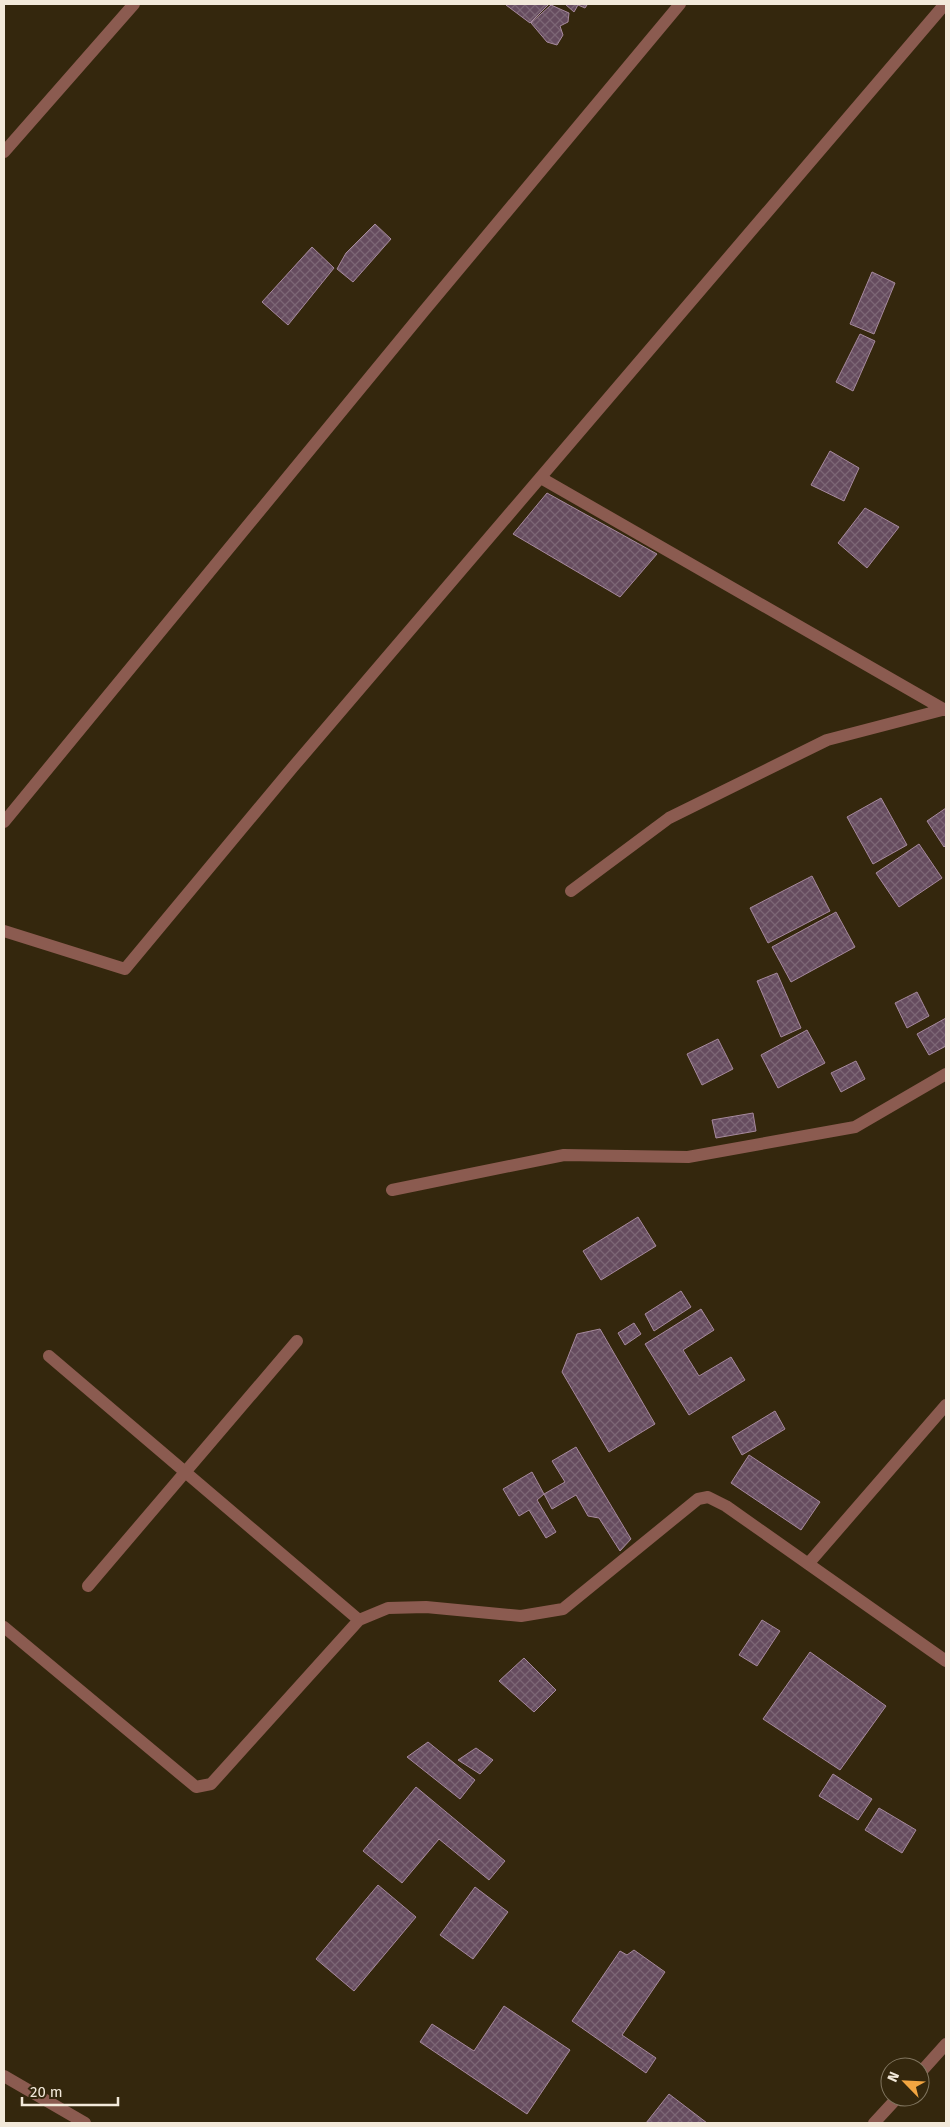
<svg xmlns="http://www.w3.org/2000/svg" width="950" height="2127" font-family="'Fira Sans',sans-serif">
<defs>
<pattern id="building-cross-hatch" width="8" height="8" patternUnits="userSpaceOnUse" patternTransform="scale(1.25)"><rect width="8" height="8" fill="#664c5f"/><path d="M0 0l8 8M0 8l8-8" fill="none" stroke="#7c6675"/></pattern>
</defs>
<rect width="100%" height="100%" fill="#34270d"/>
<path fill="url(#building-cross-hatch)" stroke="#a6899d" d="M507,4h42l-19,19 -24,-18z
M565,4h20l2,1 -2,3 -7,-3 -4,7z
M551,5l18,8 -1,9 -8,4 3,9 -6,10 -10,-3 -16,-19z
M375,224l16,15 -38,43 -16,-13 9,-16z
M312,247l22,21 -46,57 -26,-23z
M872,272l23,11 -21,51 -24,-10z
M860,334l15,7 -22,50 -17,-9z
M830,451l29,17 -15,33 -33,-16z
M547,493l110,61 -37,43 -107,-63z
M865,508l34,19 -32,41 -29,-25z
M881,798l26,47 -34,19 -26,-47z
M946,808v37l-2,2 -17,-26z
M919,844l23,34 -43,29 -23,-34z
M812,876l18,35 -62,32 -18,-35z
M836,912l19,35 -64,35 -19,-35z
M777,973l24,55 -20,9 -24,-56z
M917,992l12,24 -22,12 -12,-25z
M946,1018v28l-17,9 -12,-21z
M807,1030l18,33 -47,25 -17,-33z
M718,1039l15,30 -31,16 -15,-31z
M856,1061l9,18 -24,13 -10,-19z
M753,1113l3,18 -40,7 -4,-18z
M638,1217l18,29 -55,34 -18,-29z
M681,1291l10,16 -37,24 -9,-17z
M701,1309l13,21 -31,20 16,26 32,-19 14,23 -56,35 -44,-71z
M634,1323l7,11 -16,11 -7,-12z
M600,1329l55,95 -46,28 -47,-80 15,-38z
M775,1411l10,18 -43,26 -10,-18z
M576,1447l55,92 -11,12 -21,-33 -11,-2 -12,-21 -24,14 -8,-15 21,-12 -13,-21z
M749,1455l71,47 -19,28 -70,-47z
M532,1472l12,22 -7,6 19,32 -10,6 -17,-28 -10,6 -16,-27z
M762,1620l18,11 -23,35 -18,-11z
M810,1652l76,54 -46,64 -77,-51z
M524,1658l32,32 -22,22 -35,-31z
M428,1742l47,38 -15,19 -53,-42z
M476,1748l17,12 -13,14 -22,-14z
M833,1774l39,25 -14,21 -39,-24z
M416,1787l89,74 -16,19 -50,-41 -37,44 -39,-32z
M879,1808l37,22 -14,23 -37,-23z
M378,1885l38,32 -62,74 -38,-32z
M475,1887l33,25 -35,47 -33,-24z
M634,1950l31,22 -43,63 34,23 -10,15 -74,-52 48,-70 7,4z
M504,2006l66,44 -43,64 -107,-72 12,-18 42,27z
M669,2094l38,29h-61z"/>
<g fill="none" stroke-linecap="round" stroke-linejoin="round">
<path stroke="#8b5b50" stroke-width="12" d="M4,152l130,-148
M541,478l404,232
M4,822l420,-511 256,-307
M571,891l98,-73 158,-78 119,-31
M4,931l121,38 168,-202 652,-763
M392,1190l172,-35 124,2 167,-30 91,-53
M49,1356l310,264
M808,1564l138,-159
M88,1586l209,-245
M4,1627l192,160 15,-3 148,-164 29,-12 38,-1 95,9 42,-7 135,-110 10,-2 18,9 220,155
M920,2073l26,-29
M4,2076l81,47
M874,2123l24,-26"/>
</g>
<rect width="950" height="2127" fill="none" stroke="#f2e9da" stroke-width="10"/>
<g transform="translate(905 2082) rotate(294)"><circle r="24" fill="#34270d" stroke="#80755f"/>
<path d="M0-4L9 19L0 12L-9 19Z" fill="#f2a541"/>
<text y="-8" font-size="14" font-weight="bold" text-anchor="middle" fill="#f2e9da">N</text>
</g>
<path d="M22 2097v8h96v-8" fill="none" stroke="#f2e9da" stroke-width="2.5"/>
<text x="30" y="2097" font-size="15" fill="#f2e9da" stroke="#34270d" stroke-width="4" paint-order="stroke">20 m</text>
</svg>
